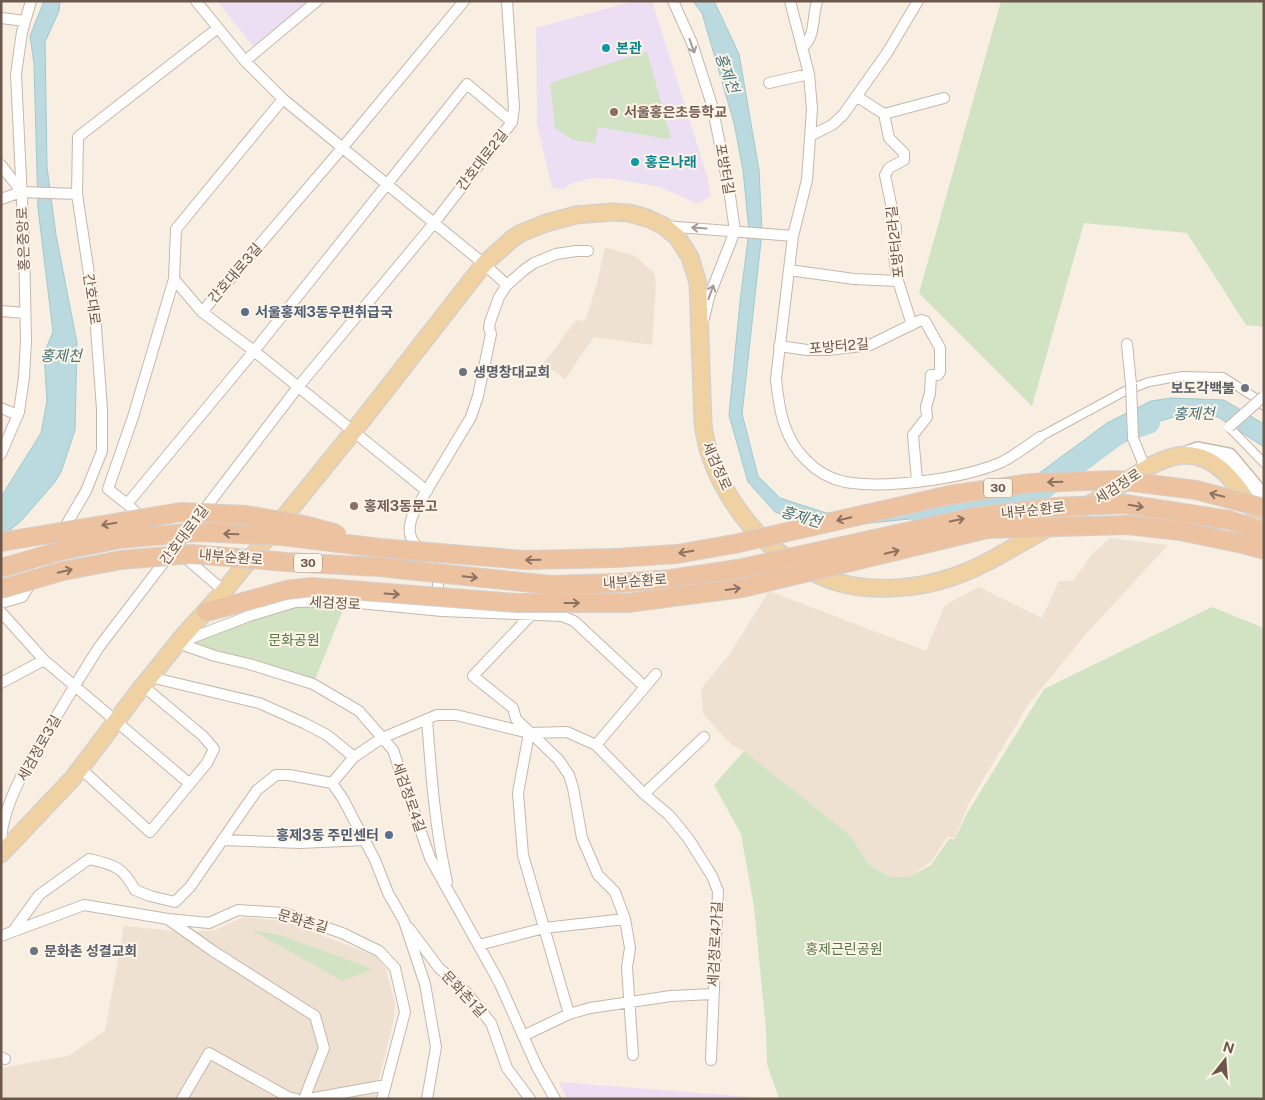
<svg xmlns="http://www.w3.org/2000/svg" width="1265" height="1100" font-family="'Public Sans','Noto Sans KR',sans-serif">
<rect width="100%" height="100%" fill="#f8efe2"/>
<path fill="#efe1d2" d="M605,247l30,9 19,17 2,9 -4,63 -58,-8 -29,42 -22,-15 33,-44 9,1 11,-34z
M1110,538l58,7 -82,89 -58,71 -60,100 -13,33 -8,-1 -16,25 -22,15h-19l-21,-12 -19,-30 -106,-84 -12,-6 -29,-31 -2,-25 28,-34 40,-64 157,60 19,-46 34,-18 63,31 17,-37h14l19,-27z
M243,917l41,4 92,35 10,13 9,35 -2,19 -15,60 -2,16h-375v-31l67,-12 37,-25 19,-105 62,6 29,-2z"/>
<path fill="#ecdff4" d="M217,1h92l-56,45z
M634,1h18l55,174 4,21 -13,8 -38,-17 -47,-8 -20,-1 -21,5 -9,6 -11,-1 -15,-63 -1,-97z
M559,1082l219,17h-211z"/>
<path fill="#d1e3c3" d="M1001,1h263v326l-18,-2 -59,-92 -103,-10 -52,183 -113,-113z
M647,51l24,87 -4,1 -69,-12 -3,16 -22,-3 -18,-12 -5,-45z
M295,604l50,1 -31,77 -129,-39z
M1212,607l52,21v471h-485l-12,-35 -1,-34 -12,-123 -13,-73 -27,-49 30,-34 106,84 19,30 21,12h19l22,-12 18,-26h6l11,-24 78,-126z
M252,930l28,5 93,34 -31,12z"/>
<path fill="#badadf" stroke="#a1c9cf" d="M44,1h16l-1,10 -14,31 2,125 9,68 21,108 -2,87 -14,42 -6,10 -35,40 -19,15v-40l40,-64 6,-32 -3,-48 9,-21 -15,-124 -4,-144 -4,-28z
M693,1h21l25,53 20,116 3,62 -20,182 16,62 22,22 46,15 107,-9 101,-27 73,-54 44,-22 20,-3 53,2 40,24v23l-46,-30h-44l-57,16 -80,59 -98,24 -119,12 -45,-16 -27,-30 -19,-67 11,-113 9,-71 -6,-61 -9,-47 -32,-110z"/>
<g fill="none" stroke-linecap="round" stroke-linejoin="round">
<path stroke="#badadf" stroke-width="24" d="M923,517l16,-1 98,-24 80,-59 31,-11"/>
<defs>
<path id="pedestrian" d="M1229,427l35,36
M1040,437l85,-46 24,-9 33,-6 41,1 34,22 7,7"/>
<path id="minor" d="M196,1l49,60 38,38 201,165 23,21
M673,1l19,42 20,62 17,84 6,42 -26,66 -5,21
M790,1l19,73 3,35 -5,71 -14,56 -17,143c3,31 8,61 32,83 10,10 23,17 37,20 41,7 118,-3 157,-20 14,-7 26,-17 38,-25
M1,18l24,3
M802,48c14,-12 10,-30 15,-47
M245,61l72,-60
M769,83l40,-9
M856,96l28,18 5,24 15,15v7l-15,8 -4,7 11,53 -2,29 4,24 14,44
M884,114l60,-16
M810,136l22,-11 11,-10 44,-62 31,-52
M1,165l20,26
M1,199l20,-7 56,2
M664,226l129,10
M789,270l65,9 44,2
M174,279l28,33 52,39 173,140
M1,311l24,2
M202,312l141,-165 121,-146
M1127,344l4,40
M779,346l28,4h21l42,-5 51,-25 4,1 15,27v24l-2,3h-7l-1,18 -4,14 1,10 -14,18 4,46
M1,408l17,7
M1133,438l12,30
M1,454l18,-42 5,-35 2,-36 -2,-99 -8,-168 6,-42 9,-31
M127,504l127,-153 213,-267 45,38
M62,532l24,-41 16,-40v-42l-7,-95 -18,-120 1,-57 140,-109
M162,537l-35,-33 -19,-15 25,-72 41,-138 2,-50 107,-130
M182,555l42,36
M438,601c0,-8 1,-17 -1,-24 -8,-30 -40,-30 -22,-67l56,-93 7,-21 13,-62 -2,-6 1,-6 9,-25 8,-12 17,-15 10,-7 22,-9 20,-3h12
M1,603l21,-6 26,-42
M1,612l43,48 146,124
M531,615l-58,61 40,32 3,11 42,40 11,16 4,13 9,50 16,37 17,17 10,27 5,29 -3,19 6,88
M181,642l68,-26 46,-14 43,-1 104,10 120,5 12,5 71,66
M178,643l37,13 34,8 64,20 46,27 34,39 37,108 69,124 38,85 18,32
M150,677l109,26 45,20 23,12 27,22
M1,683l43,-23
M427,719c4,55 8,109 20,163
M529,733l-11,60 5,62 46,159
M596,745l60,-71
M80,768l70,64 57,-69 7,-14 -11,-13 -60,-50
M332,783l11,16 32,61 13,33 16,28 21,63 11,63 -9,52
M644,794l60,-57
M223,840l77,3 64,-3
M1,841c2,-38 28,-80 48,-112 16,-28 33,-55 50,-82l199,-260 136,-164 78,-101 2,-15 -7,-106
M169,920l44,31 102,65 9,32 -20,51
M409,928l30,40 28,25 24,30 16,45 23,31
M13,931l26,-36 50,-36c25,6 33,7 46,31l15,6 25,6 15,-15 67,-97 19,-15h13l43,8 22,-26 28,-19 55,-23h19l73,18 38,-1 29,13 48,49 25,21 19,23 24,38 6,15 -7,169
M1,936l83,-31 84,14 41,4 29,-13 46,3 58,20 37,18 16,17 10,44 -23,87
M479,945l65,-17 81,-9
M523,1036l46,-22 21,-6 81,-12 42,-2
M1,1057l4,2
M182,1099l27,-46 81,45 6,1
M309,1099l77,-14"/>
<path id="secondary" d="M1187,454l11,-4 31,6 35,42"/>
<path id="primary" d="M1,854l72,-76 65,-86 46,-57 40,-44 129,-159 131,-168 28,-25 9,-6 25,-10 30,-8 36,-3 17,1 18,5 17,8 13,11 13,20 8,26 5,140c5,49 41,107 83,134 16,10 35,21 54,26 35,9 78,6 112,-6 28,-9 53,-25 78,-39 26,-15 53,-29 78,-45 23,-14 50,-37 77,-38 39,0 59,43 79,70"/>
<path id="trunk" d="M616,558l61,-4 57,-10
M618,583l53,-4 67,-10
M206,612l52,-14"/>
</defs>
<use href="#pedestrian" stroke="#c7b7ab" stroke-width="10"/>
<use href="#minor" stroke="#c7b7ab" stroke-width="12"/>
<use href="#secondary" stroke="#ccb9ab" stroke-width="18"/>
<use href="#primary" stroke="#d6d0cd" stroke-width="19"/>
<use href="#trunk" stroke="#d6d0cd" stroke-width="20"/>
<use href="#pedestrian" stroke="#fff" stroke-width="8"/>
<use href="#minor" stroke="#fff" stroke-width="10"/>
<use href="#secondary" stroke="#fff" stroke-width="15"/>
<use href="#primary" stroke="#efd1a2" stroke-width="16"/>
<use href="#trunk" stroke="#edc2a1" stroke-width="18"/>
<defs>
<path id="minor-bridge" d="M1131,384l2,54
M1229,427l35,-31"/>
<path id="trunk-bridge" d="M1,542l180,-30 65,3 58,10 33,9
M734,544l216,-49 81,-12 86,-3 79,10 68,18
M1,568l59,-17 60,-12 78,-7 84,4 98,12 144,12 92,-2
M738,569l236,-52 81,-10 70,-3 104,16 35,12
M1,589l62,-18 58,-11 71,-6 94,8 93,5 172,18 67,-2
M258,598l28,-8 26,-3 205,16h110l115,-15 245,-59 141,-4 52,6 63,13 21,6"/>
</defs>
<use href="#minor-bridge" stroke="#c7b7ab" stroke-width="12" stroke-linecap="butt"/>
<use href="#trunk-bridge" stroke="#d6d0cd" stroke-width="20" stroke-linecap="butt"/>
<use href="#minor-bridge" stroke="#fff" stroke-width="10"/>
<use href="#trunk-bridge" stroke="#edc2a1" stroke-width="18"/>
</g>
<defs><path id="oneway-shaft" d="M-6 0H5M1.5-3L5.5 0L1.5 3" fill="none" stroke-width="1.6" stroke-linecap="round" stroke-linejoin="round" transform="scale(1.25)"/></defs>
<g stroke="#a79a94">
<use href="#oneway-shaft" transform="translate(692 46) rotate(70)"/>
<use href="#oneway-shaft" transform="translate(699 228) rotate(-176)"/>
<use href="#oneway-shaft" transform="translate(711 292) rotate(-70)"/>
</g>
<g stroke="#8c7261">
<use href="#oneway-shaft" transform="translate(1055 482) rotate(178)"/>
<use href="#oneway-shaft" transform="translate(1217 495) rotate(-166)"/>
<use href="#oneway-shaft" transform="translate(1136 506) rotate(9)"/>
<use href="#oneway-shaft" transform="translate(844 519) rotate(167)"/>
<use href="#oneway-shaft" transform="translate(957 520) rotate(-12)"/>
<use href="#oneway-shaft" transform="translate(109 524) rotate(171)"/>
<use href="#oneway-shaft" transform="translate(231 534) rotate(-178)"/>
<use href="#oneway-shaft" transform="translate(686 552) rotate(171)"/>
<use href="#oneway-shaft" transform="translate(892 552) rotate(-13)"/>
<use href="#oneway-shaft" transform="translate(533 560) rotate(179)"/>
<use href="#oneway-shaft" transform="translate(65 571) rotate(-13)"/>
<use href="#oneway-shaft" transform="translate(470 577) rotate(6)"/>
<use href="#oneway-shaft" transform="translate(733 589) rotate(-8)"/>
<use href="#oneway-shaft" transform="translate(392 594) rotate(4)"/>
<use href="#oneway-shaft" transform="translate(572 603)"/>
</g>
<g fill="#0f9aa8" stroke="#fcf4e7" stroke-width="2">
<circle cx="606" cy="48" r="5"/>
<circle cx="635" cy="162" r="5"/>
</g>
<g fill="#8d6e63" stroke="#fcf4e7" stroke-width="2">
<circle cx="614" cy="112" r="5"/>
<circle cx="354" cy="506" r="5"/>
</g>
<g fill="#5c6f8a" stroke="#fcf4e7" stroke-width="2">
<circle cx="245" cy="312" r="5"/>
<circle cx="389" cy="835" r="5"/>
</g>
<g fill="#6b7280" stroke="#fcf4e7" stroke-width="2">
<circle cx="463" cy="372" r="5"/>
<circle cx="1245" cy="388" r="5"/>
<circle cx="34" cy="951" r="5"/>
</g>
<g text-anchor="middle" stroke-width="4" stroke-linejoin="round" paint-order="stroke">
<g fill="#fcf4e7" stroke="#97867a" stroke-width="1">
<rect x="984" y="478.5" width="28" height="19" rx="4"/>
<rect x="294" y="553.5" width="28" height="19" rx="4"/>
</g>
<g font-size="12" font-weight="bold" fill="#6c574c">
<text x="998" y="492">30</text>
<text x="308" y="567">30</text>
</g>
<g font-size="14" font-weight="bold" fill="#0d838f" stroke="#fcf4e7" text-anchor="start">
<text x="616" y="53">본관</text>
<text x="645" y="167">홍은나래</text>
</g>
<g font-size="14" font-weight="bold" fill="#785e54" stroke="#fcf4e7" text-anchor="start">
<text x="624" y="117">서울홍은초등학교</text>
<text x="364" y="511">홍제3동문고</text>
</g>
<g font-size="14" fill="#6c574c" stroke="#fcf4e7">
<text transform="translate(482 160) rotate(-52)" y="5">간호대로2길</text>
<text transform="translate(725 169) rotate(80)" y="5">포방터길</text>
<text transform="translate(23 239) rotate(-92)" y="5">홍은중앙로</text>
<text transform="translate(895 242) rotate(-96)" y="5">포방터2라길</text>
<text transform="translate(235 273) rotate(-49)" y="5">간호대로3길</text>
<text transform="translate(92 299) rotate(82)" y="5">간호대로</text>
<text transform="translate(839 346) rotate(-5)" y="5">포방터2길</text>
<text transform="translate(717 466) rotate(66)" y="5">세검정로</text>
<text transform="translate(1118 486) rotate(-33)" y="5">세검정로</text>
<text transform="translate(1033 510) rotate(-6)" y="5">내부순환로</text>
<text transform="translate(184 535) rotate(-53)" y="5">간호대로1길</text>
<text transform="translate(231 557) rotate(5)" y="5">내부순환로</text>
<text transform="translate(635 581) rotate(-4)" y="5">내부순환로</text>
<text transform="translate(335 603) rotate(3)" y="5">세검정로</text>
<text transform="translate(39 748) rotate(-61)" y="5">세검정로3길</text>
<text transform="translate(409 797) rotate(71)" y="5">세검정로4길</text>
<text transform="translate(303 921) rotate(16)" y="5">문화촌길</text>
<text transform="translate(715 944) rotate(-87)" y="5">세검정로4가길</text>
<text transform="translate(464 994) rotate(47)" y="5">문화촌1길</text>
</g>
<g font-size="14" font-weight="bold" fill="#4e5e75" stroke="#fcf4e7" text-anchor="start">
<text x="255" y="317">서울홍제3동우편취급국</text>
<text x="379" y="840" text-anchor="end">홍제3동 주민센터</text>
</g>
<g font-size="14" font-weight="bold" fill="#5b616d" stroke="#fcf4e7" text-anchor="start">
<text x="473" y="377">생명창대교회</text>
<text x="1235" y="393" text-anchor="end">보도각백불</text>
<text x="44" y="956">문화촌 성결교회</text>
</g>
<g font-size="14" fill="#577749" stroke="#fcf4e7">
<text x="294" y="645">문화공원</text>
<text x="844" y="954">홍제근린공원</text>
</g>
<g font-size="15" font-style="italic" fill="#49757d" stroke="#fcf4e7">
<text transform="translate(727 73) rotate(69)" y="5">홍제천</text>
<text x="61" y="361">홍제천</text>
<text transform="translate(1194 414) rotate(-1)" y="5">홍제천</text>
<text transform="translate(801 517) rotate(16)" y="5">홍제천</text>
</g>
</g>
<rect width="1265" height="1100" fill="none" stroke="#6c574c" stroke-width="5"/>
<g transform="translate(1225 1060) rotate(17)" stroke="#fcf4e7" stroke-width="4" paint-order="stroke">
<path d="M0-4L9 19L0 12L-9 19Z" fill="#6c574c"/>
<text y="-8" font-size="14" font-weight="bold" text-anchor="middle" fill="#6c574c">N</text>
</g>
</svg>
